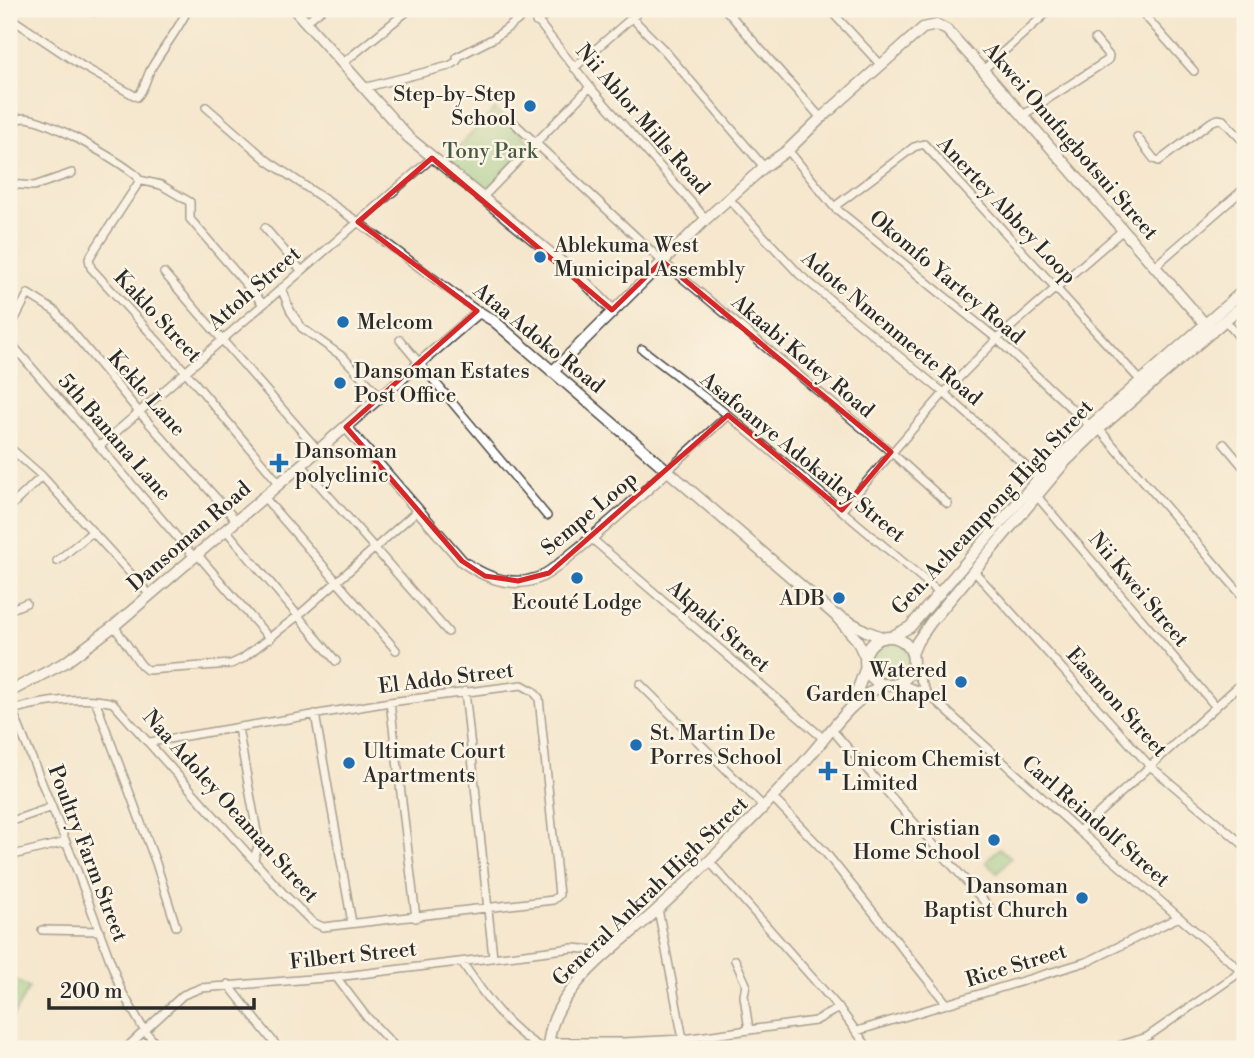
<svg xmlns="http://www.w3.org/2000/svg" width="1254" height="1058" font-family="'Libre Bodoni',serif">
<rect width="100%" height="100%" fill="#fcf5e5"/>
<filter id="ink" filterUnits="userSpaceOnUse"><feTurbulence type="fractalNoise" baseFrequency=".0143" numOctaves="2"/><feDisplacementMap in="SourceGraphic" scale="14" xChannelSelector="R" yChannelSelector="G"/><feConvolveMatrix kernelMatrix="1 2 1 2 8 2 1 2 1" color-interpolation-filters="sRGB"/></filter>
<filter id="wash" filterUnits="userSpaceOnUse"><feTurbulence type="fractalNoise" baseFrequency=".00686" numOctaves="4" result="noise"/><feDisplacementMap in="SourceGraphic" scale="28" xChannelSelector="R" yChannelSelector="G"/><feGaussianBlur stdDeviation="1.57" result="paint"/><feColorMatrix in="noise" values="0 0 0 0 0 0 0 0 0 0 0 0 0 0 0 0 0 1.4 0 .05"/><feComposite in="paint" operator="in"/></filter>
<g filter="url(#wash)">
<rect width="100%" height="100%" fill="#f5e7ce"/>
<path fill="#86c780" stroke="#587956" stroke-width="2" d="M495,109l37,35 -47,49 -37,-35z
M870 661a20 20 0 1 1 40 0a20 20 0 1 1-40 0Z
M999,848l12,10 -14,15 -11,-11z
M9,976l20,12 -20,35z"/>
</g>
<g filter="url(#ink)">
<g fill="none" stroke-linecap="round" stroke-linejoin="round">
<defs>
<path id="street" d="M528,9l62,78 116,132
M725,9l96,109
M829,9l52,56
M1139,9l55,62
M1241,9l4,4
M926,11l3,-2
M94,12l2,-3
M9,17l73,49 55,31c8,-8 9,-20 15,-30 12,-20 26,-37 36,-58
M632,18l33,33 99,116
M307,21l15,-12
M536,22l17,-13
M457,57l37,-19 36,-27
M343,63l67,-54
M574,68l68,-59
M983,70l68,-61
M363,88l86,-22 7,-4 3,-5
M206,107l62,54 90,61 121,90
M1023,115l85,-55 1,-4 -14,-17
M512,121l150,140 229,191 57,52
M9,122c5,-2 10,-4 16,-4 23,1 94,43 112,58l2,6 -46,70 -4,7 2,9 94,103 94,112
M1137,137l17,22 5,2 52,-39 7,-3 5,1 22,23
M788,150l46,57 163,132 93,87
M139,180l22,5 29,17v17l73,85
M9,184l25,2 38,-13
M483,197l107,-110
M729,199l71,76 144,118 95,85
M834,207l80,-60 10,-3 216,236
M265,228l36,42
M9,240l1,1
M1155,266l90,-78
M164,273l154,177
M281,288l10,24 11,16 41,29 38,40
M1225,320l20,24
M9,330l19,-36 27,17 84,101 97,108
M400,340l147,176
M9,341l185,216
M642,349l86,66 213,179
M1099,429l146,170
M1224,444l21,25
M100,446l332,-288
M9,447l33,29 108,119
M301,464l147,168
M667,471l61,-56
M1036,495l180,212
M263,496l133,154
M9,508l33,-32
M842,510l102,-117 53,-54 126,-109
M226,530l110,131
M591,538l233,201
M197,554l73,85
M57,561l35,-29
M973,570l176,195 96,81
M9,610l17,-7
M114,626l27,39 6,5 84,-6 11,-5 57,-44 119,-105
M913,666l14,27 152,138 166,143
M898,683l28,10
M640,684l124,123
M465,691l28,266
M95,700l61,163 20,63
M9,702l63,155 49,133 23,40 16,19
M390,702l26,216
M12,710c28,-8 73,-15 101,-7l170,190 29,29 11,5 230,-27 6,-5 -20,-197 -6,-7 -11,-6 -132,17 -240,40
M315,714l37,209
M238,728l21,115 -5,16
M832,730l158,178
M773,798l52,54 122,152
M9,822l43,-15
M1079,831l166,-151
M9,856l57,-14
M709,861l130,147 30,41
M658,909l25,130
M42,930l58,1
M735,960l11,24 -2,12 5,34
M462,962c23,34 44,66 81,87
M336,977l29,38 32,34
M228,984l51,65
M857,1031l232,-70 90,-44
M548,1042h75l60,-3 132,-18 24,-13
M125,1049l58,-54 18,-7 135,-11 237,-29 22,2 10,6
M1109,1049l38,-12 95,-66"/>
<path id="secondary" d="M294,9l114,128 174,142 30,31
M552,372l154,-153 58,-52 24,-17 33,-32 102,-90 14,-3 10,5 36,40 229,262
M346,427l116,134c22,16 49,27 76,17 13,-5 25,-17 35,-25 33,-26 63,-54 94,-82
M839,616l27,15 18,7
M891,637l19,-10 129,-149 51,-52 155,-137
M865 661a24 24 0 1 1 48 0a24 24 0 1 1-48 0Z
M912,654l5,-12 14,-20 134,-160 34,-33 146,-126
M9,692l57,-30 48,-36 365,-314 15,9 341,294 22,25 9,19
M853,702l13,-35
M548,1049c1,-22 9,-41 23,-58 23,-31 57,-54 85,-80 55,-50 109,-102 157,-159 22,-26 41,-55 73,-68"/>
</defs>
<use href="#street" stroke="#494743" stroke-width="10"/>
<use href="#secondary" stroke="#494743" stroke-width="13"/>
<use href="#street" stroke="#fff" stroke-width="7"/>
<use href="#secondary" stroke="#fff" stroke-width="10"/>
</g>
</g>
<path d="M0 0H1254V1058H0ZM432,158l180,152 50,-49 229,191 -49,58 -114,-95 -179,158 -31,8 -33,-5 -23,-15 -116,-134 131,-116 -119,-89z" fill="#f5e7ce" fill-opacity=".55" fill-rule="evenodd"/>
<path fill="none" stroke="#d62828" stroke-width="5" stroke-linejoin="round" d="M432,158l180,152 50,-49 229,191 -49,58 -114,-95 -179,158 -31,8 -33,-5 -23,-15 -116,-134 131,-116 -119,-89z"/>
<g fill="#1f6fb2" stroke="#fcf5e5" stroke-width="2.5">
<circle cx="530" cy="106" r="7"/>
<circle cx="540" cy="257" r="7"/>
<circle cx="343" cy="322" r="7"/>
<circle cx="340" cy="383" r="7"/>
<path d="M275.5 452.5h7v7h7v7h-7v7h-7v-7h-7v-7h7z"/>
<circle cx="577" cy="578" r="7"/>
<circle cx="839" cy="598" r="7"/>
<circle cx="961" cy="682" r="7"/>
<circle cx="636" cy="745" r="7"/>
<circle cx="349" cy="763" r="7"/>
<path d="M824.5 760.5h7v7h7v7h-7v7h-7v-7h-7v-7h7z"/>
<circle cx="994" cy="840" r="7"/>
<circle cx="1082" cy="898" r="7"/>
</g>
<g text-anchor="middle" stroke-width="5" stroke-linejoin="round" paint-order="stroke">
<g font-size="21" fill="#2b2b2b" stroke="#fcf5e5" text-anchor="start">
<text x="516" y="101" text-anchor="end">Step-by-Step<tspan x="516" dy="24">School</tspan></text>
<text x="554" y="252">Ablekuma West<tspan x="554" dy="24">Municipal Assembly</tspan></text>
<text x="357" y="329">Melcom</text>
<text x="354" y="378">Dansoman Estates<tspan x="354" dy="24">Post Office</tspan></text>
<text x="295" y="458">Dansoman<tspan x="295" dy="24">polyclinic</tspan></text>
<text x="825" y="605" text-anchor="end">ADB</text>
<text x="577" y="609" text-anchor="middle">Ecouté Lodge</text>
<text x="947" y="677" text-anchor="end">Watered<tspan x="947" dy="24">Garden Chapel</tspan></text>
<text x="650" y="740">St. Martin De<tspan x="650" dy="24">Porres School</tspan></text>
<text x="363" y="758">Ultimate Court<tspan x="363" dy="24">Apartments</tspan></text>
<text x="842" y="766">Unicom Chemist<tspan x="842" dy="24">Limited</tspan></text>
<text x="980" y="835" text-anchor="end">Christian<tspan x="980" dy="24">Home School</tspan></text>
<text x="1068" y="893" text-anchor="end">Dansoman<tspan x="1068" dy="24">Baptist Church</tspan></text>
</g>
<g font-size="21" fill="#2b2b2b" stroke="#fcf5e5">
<text transform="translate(643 119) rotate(49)" y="7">Nii Ablor Mills Road</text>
<text transform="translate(1071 141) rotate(49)" y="7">Akwei Onufugbotsui Street</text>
<text transform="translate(1007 210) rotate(47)" y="7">Anertey Abbey Loop</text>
<text transform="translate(947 277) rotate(40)" y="7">Okomfo Yartey Road</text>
<text transform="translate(254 288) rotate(-41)" y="7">Attoh Street</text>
<text transform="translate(158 316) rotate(47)" y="7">Kaklo Street</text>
<text transform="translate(892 328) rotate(40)" y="7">Adote Nmenmeete Road</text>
<text transform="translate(539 338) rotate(39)" y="7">Ataa Adoko Road</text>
<text transform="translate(803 356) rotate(40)" y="7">Akaabi Kotey Road</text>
<text transform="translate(147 393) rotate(49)" y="7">Kekle Lane</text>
<text transform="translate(115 437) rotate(49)" y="7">5th Banana Lane</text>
<text transform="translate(803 457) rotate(39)" y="7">Asafoanye Adokailey Street</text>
<text transform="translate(992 507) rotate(-47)" y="7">Gen. Acheampong High Street</text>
<text transform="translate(589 513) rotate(-40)" y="7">Sempe Loop</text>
<text transform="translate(189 536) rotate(-41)" y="7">Dansoman Road</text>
<text transform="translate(1139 589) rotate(50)" y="7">Nii Kwei Street</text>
<text transform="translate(719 626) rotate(41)" y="7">Akpaki Street</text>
<text transform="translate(446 678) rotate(-7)" y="7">El Addo Street</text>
<text transform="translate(1117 702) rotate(48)" y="7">Easmon Street</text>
<text transform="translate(231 806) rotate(48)" y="7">Naa Adoley Oeaman Street</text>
<text transform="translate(1096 821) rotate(41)" y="7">Carl Reindolf Street</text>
<text transform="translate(88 853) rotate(69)" y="7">Poultry Farm Street</text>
<text transform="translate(650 891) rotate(-44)" y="7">General Ankrah High Street</text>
<text transform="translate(353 955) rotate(-6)" y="7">Filbert Street</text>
<text transform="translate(1016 965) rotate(-17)" y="7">Rice Street</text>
</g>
<g font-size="21" fill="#465a44" stroke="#fcf5e5">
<text x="490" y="158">Tony Park</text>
</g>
</g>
<rect width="1254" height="1058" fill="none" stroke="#fcf5e5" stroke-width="35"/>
<path d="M49 998v10h205v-10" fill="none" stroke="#2b2b2b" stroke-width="3.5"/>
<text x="60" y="998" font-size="21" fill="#2b2b2b" stroke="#fcf5e5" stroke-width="5" paint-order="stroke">200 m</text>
</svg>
